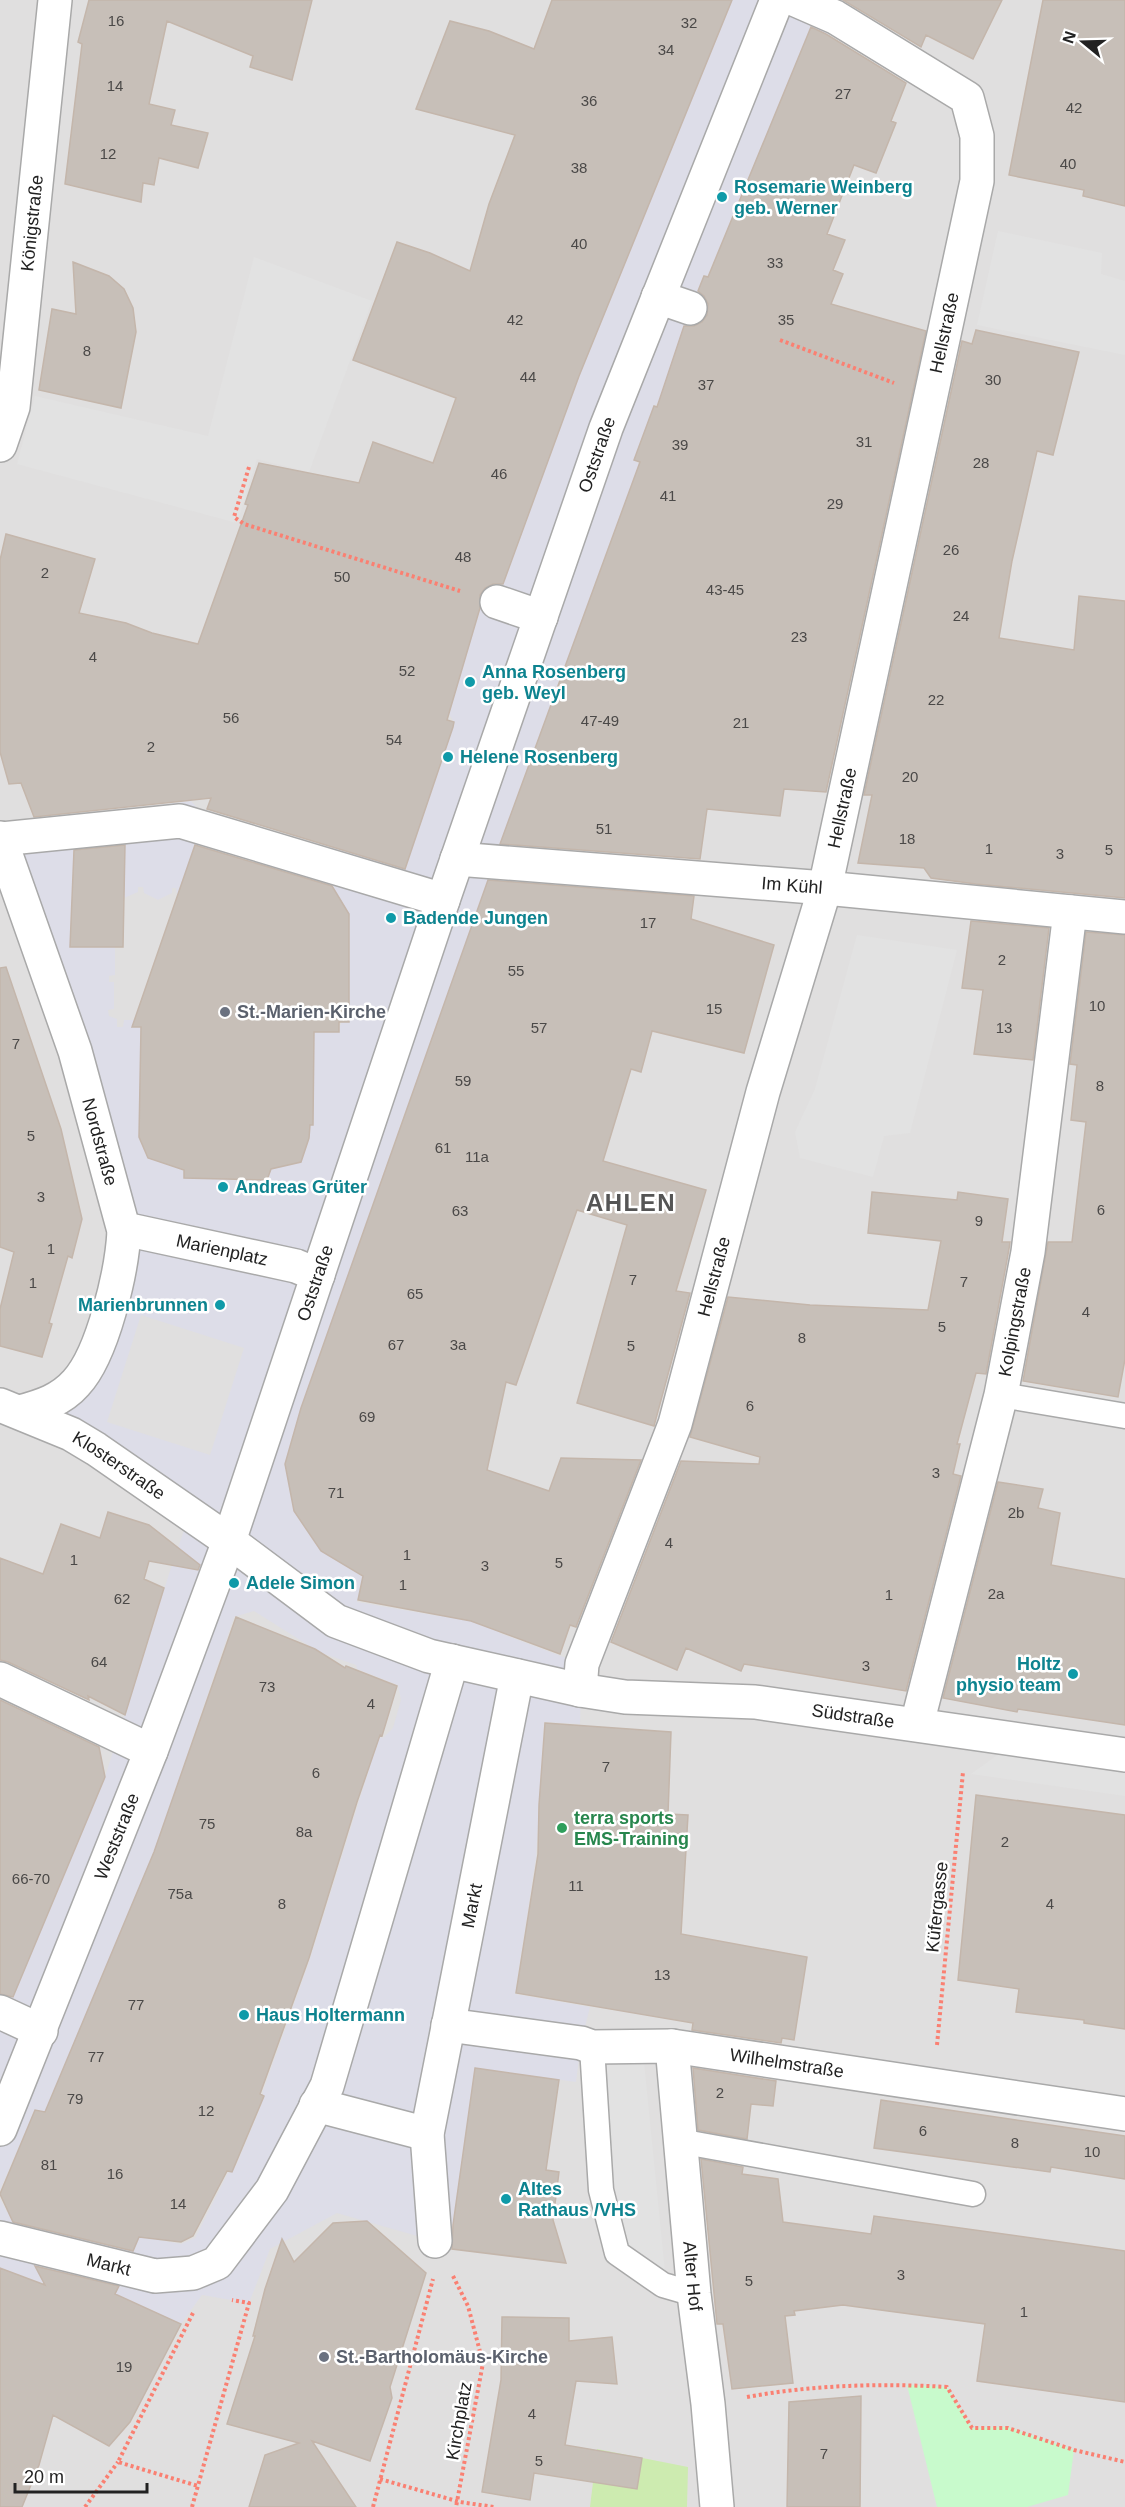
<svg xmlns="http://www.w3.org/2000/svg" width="1125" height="2507" font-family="Arial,sans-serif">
<rect width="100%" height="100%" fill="#f2efe9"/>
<path fill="#e0dfdf" d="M0,0h1125v2507h-1125z"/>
<path fill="#cdebb0" d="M597,2449l91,18 -1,40h-97z"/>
<path fill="#c8facc" d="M907,2385l40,2 25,41 36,-1 66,23 -6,45 -41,12h-90z"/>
<path fill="#e2e2e2" d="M998,231l104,22 -1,21 24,7v74l-148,-30z
M254,257l118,44 -63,171 -52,-13 -20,64 -220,-59 18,-68 173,40z
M857,935l100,15 -47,183 -26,3 -11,41 -73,-19 -5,-26 20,-43z
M1021,1738l104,17v41l-154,-22z
M599,2061l45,1 21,210 -46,-32z"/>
<path fill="#dddde8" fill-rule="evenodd" d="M732,0h110l-20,46 -16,-7 -98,236 -5,1 -12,32 -32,94 -5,4 -20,54 5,4 -119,324 -110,316 -4,5 -108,309 -13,46 9,47 27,40 42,25 -6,26 81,14 6,-19 61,17 -6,19 83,31 -2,60 -36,-2 -8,135 -21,137 75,13 -9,36 -5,39 -101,-14 -25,174 -15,-1 -98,-28 -67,36 -21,54 -47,-8 -21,29 -62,-28 -77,-13 -42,-15v-69l7,13 174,32 14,-6 33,-65 8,-7 26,-63 1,-12 47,-132 69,-222 4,1 10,-10 8,-28 -3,-15 -41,-16 -1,-4 -37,-13 -65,-41 -20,6 -80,235 -109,260 -10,-2 -35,80v-164l105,-249 64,-203 25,-73 -139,-85 78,-153 -126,-438 184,-24 8,9 206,59 48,-142 1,-5 -5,-8 32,-110 16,-3 82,-225zM215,846l3,6 26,1 24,21 75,30 3,4 -5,3 2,34h6v6l-7,1 -1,73h-2v7l-33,-9 7,72v29l-3,1 -1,8 -6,-1 -1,14 4,1 -2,5 -42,1v27l-77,-2 -1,-27 -40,-2 -2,-5 4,-2 -7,-13 1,-44 8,-65h-24l-1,7h-6v-8l-8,-3 -1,-6 6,-1v-27h-5v-6l6,-1v-28h-45l1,-34 53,-15 14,-6v-5h5l1,6 14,7 14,-7v-5h4l1,6 14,7v-21l-7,-3 2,-6 26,-17 -3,-5zM141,1315l103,33 -34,107 -103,-33z"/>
<path fill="#c7bfb8" stroke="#c4b6ab" stroke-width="1.5" d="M89,0h223l-20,80 -42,-13 3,-11 -86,-35 -18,83 26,6 -4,15 37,8 -10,35 -39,-10 -5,27 -11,-2 -2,19 -76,-18 17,-140 -4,-2z
M552,0h180l-153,376 -76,208h-10l-8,4 -5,7v13l-33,112 7,2 -1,5 -48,142 -198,-60 4,-11 -177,19 -13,-34 -12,1 -9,-32v-192l6,-26 89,25 -16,54 47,10 26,10 46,11 50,-139 -3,-1 14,-41 100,20 14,-41 60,21 23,-65 -103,-38 44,-118 33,11 40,18 19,-67 26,-69 -99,-26 34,-88 39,10 45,18z
M843,0h159l-29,59 -47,-24 -5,12z
M1043,0h82v206l-42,-10 1,-6 -75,-15z
M811,27l15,7 80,49 -15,38 5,2 -20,50 -22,-8 -27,69 18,6 -12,30 10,4 -12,30 95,27 -100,461 -42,-3 -4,27 -73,-7 -7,50 -200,-15 140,-382 -6,-2 20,-54 3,1 27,-81h10l8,-4 5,-7 1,-11 -4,-8 -6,-5 6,-15 4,1z
M73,262l36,14 15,13 9,19 3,24 -15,76 -82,-18 13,-81 24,5z
M976,330l103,22 -26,103 -16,-4 -25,110 -13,77 75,12 5,-54 46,5v297l-149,-14 -45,-6 -7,-10 -66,-5 14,-68h-8l98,-454 10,3z
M125,845l-2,102h-53l4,-97z
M195,845l137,41 17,28v108h-10v10h-25l-1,93h-3l-1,13 -8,24 -30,7 -4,11 -83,-2v-8l-36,-12 -9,-21 2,-110h-9z
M488,880l206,16 -3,23 83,26 -30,108 -92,-22 -11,41 -10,-3 -28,92 103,29 -30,101 14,2 -36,133 -77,-23 50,-178 -50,-15 -61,175 -10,-3 -19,88 62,21 12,-33 80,2 -65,167 -6,-2 -10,29 -89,-33 -113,-21 5,-24 -42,-25 -27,-40 -9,-47 16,-56z
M971,921l78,7 -16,132 -59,-6 9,-64 -21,-2z
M1086,932l39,3v424l-7,38 -95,-16 25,-139h24l14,-120 -15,-2 6,-55 -7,-1z
M6,967l55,162 21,90 -10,39 -4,-2 -19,67 3,1 -10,33 -42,-11v-37l14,-57 -14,-5v-279z
M872,1192l85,8 1,-8 50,7 -6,43h8l-1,7 -23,125 -10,-1 -19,71h3l-7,30 8,2 -55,215 -162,-27 -3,7 -55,-23 -9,22 -66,-28 70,-181 78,3 1,-7 -70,-20 38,-140 82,8 118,5 13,-69 -73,-8z
M998,1482l45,7 -5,19 22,5 -9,52 74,14v146l-107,-16 -1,3 -74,-14z
M108,1512l41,13 51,40 -2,5 -49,-9 -5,18 20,9 -39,127 -37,-19 1,4 -81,-38 -8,-2v-102l43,16 18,-50 39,14z
M236,1617l79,32 30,19 1,-2 51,20 -15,50 -2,-1 -23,67 -48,156 -49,136 4,2 -32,76 -5,-1 -34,65 -12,6 -42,-5 -6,14 -120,-29 -13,-28 35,-84 10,2 109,-260z
M0,1700l99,47 6,30 -92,220 -13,-3z
M545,1723l126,9 -3,82 20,1 -7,119 126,23 -13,83 -12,-2 -1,5 -89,-13 1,-7 -177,-30 22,-139 1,-49z
M976,1795l149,20v214l-41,-6v-3l-68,-8 3,-23 -61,-9z
M475,2068l84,12 -13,90 13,2 -6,48 13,43 -114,-14 1,-24z
M693,2068l83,13 -3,25 -22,-2 -4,35 -49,-9z
M881,2100l244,36v43l-74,-12 -1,5 -176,-24z
M701,2159l42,8 -1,7 36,5 5,43 88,12 3,-18 251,35v151l-148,-21 8,-57 -142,-19 -49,6 1,4 -10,1 8,67 -61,6 -9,-65h-6z
M367,2221l59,52 -36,114 2,11 -22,63 -58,-20 44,66h-107l16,-52 34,-12 -72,-19 28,-88h-2l12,-47 17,-50 12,23 39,-39z
M35,2266l84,20 -4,8 66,30 -51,98 -21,24 -56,-31 -14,50 -17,42h-22v-239l45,17z
M502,2317l67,1v23l43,-4 5,47 -41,-3 -11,64 77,13 -5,31 -103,-16 -4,27 -48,-8 19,-112z
M861,2396l-1,111h-73l2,-105z"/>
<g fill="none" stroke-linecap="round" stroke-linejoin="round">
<defs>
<path id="lane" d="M1001,1395l124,21
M592,2047l9,143 16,63 46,32 31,9
M679,2141l294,53"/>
<g id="street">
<path d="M658,297l32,11"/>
<path id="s1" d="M0,445l13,-38 42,-407"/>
<path d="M497,602l44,15"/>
<path id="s2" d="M0,838l75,213 49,180c-2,40 -21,123 -48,152 -15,17 -34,23 -56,29"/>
<path d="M0,839l180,-18 263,79"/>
<path id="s3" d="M457,859l368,29 300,29"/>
<path id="s4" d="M124,1231h10l162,35 22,9"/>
<path id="s5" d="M0,1405l71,29 25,15 133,92 107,80 93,35 151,34 45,7 130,5 370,53"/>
<path d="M0,1679l151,72"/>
<path id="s6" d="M580,1690l2,-26 93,-240 88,-332 62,-204 152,-707v-45l-10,-38 -132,-81 -39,-17"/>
<path id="s7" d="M917,1724l84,-329 27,-143 42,-340"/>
<path d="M0,2012l41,19"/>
<path id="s8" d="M448,2025l133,18 11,4 80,-1 453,68"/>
<path id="s9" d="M672,2046l22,248 14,110 9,103"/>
<path d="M316,2105l111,29"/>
<path id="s10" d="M0,2129l151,-378 78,-210 214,-641 163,-472 171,-428"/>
<path id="s11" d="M0,2238l155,38 38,-3 24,-10 55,-73 55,-104 125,-425"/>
<path id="s12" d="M435,2241l-8,-107 90,-458"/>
</g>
</defs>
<use href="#lane" stroke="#a9a9a9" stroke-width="27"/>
<use href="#street" stroke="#a9a9a9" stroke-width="36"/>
<path stroke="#fa8072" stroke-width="4" stroke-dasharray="3 3" stroke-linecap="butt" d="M780,340l114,43
M249,467l-15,50 10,7 216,67
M937,2045l26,-273
M453,2276l15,30 15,57 -27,144
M193,2313l-75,149 80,24
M747,2397c65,-12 134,-14 200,-10l25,41h36l66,22 51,12
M380,2479l80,23 34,5
M85,2507l33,-45
M192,2507l57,-204 -17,-3
M373,2507l60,-228"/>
<use href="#lane" stroke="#fff" stroke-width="24"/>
<use href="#street" stroke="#fff" stroke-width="33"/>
</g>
<g fill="#0f9aa8" stroke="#fff" stroke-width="2">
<circle cx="722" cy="197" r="6"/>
<circle cx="470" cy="682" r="6"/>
<circle cx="448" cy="757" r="6"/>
<circle cx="391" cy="918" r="6"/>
<circle cx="223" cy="1187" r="6"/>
<circle cx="220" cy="1305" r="6"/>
<circle cx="234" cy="1583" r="6"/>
<circle cx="1073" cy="1674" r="6"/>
<circle cx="244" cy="2015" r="6"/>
<circle cx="506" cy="2199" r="6"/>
</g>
<g fill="#6b7280" stroke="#fff" stroke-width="2">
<circle cx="225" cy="1012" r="6"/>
<circle cx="324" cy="2357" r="6"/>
</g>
<circle fill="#2e9e5b" stroke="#fff" stroke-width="2" cx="562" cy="1828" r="6"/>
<g text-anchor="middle" stroke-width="5" stroke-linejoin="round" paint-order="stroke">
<g font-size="15" fill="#4b4948">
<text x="116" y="26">16</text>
<text x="689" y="28">32</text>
<text x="666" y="55">34</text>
<text x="115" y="91">14</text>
<text x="843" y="99">27</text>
<text x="589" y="106">36</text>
<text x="1074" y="113">42</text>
<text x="108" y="159">12</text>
<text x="1068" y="169">40</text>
<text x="579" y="173">38</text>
<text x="579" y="249">40</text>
<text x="775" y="268">33</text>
<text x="515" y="325">42</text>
<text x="786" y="325">35</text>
<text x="87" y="356">8</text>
<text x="528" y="382">44</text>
<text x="993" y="385">30</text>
<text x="706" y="390">37</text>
<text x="864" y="447">31</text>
<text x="680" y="450">39</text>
<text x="981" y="468">28</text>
<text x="499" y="479">46</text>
<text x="668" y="501">41</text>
<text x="835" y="509">29</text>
<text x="951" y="555">26</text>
<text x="463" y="562">48</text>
<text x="45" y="578">2</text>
<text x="342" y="582">50</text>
<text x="725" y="595">43-45</text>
<text x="961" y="621">24</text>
<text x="799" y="642">23</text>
<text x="93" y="662">4</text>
<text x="407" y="676">52</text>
<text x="936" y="705">22</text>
<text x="231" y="723">56</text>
<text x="600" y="726">47-49</text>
<text x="741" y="728">21</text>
<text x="394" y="745">54</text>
<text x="151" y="752">2</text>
<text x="910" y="782">20</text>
<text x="604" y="834">51</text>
<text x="907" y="844">18</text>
<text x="989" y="854">1</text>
<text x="1109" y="855">5</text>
<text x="1060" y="859">3</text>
<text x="648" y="928">17</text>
<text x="1002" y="965">2</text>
<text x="516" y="976">55</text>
<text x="1097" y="1011">10</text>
<text x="714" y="1014">15</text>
<text x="539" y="1033">57</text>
<text x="1004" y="1033">13</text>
<text x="16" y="1049">7</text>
<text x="463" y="1086">59</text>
<text x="1100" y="1091">8</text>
<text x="31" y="1141">5</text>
<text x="443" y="1153">61</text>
<text x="477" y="1162">11a</text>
<text x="41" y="1202">3</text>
<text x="1101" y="1215">6</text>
<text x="460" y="1216">63</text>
<text x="979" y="1226">9</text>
<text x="51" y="1254">1</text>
<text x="633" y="1285">7</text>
<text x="964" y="1287">7</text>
<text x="33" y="1288">1</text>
<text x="415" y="1299">65</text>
<text x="1086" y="1317">4</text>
<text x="942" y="1332">5</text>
<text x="802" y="1343">8</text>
<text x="396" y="1350">67</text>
<text x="458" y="1350">3a</text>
<text x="631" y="1351">5</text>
<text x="750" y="1411">6</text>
<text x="367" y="1422">69</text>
<text x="936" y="1478">3</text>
<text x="336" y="1498">71</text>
<text x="1016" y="1518">2b</text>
<text x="669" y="1548">4</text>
<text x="407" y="1560">1</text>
<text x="74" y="1565">1</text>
<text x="559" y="1568">5</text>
<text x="485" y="1571">3</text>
<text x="403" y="1590">1</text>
<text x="996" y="1599">2a</text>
<text x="889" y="1600">1</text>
<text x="122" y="1604">62</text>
<text x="99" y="1667">64</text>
<text x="866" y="1671">3</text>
<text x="267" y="1692">73</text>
<text x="371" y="1709">4</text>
<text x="606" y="1772">7</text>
<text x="316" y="1778">6</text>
<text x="207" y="1829">75</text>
<text x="304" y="1837">8a</text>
<text x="1005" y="1847">2</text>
<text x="31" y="1884">66-70</text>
<text x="576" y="1891">11</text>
<text x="180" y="1899">75a</text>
<text x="282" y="1909">8</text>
<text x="1050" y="1909">4</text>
<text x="662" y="1980">13</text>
<text x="136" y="2010">77</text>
<text x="96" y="2062">77</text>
<text x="720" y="2098">2</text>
<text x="75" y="2104">79</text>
<text x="206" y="2116">12</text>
<text x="923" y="2136">6</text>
<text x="1015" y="2148">8</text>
<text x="1092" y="2157">10</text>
<text x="49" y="2170">81</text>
<text x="115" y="2179">16</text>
<text x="178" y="2209">14</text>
<text x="901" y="2280">3</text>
<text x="749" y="2286">5</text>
<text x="1024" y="2317">1</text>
<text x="124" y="2372">19</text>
<text x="532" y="2419">4</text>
<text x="824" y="2459">7</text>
<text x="539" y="2466">5</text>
</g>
<g font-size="18" font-weight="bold" fill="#0d838f" stroke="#fff" text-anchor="start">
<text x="734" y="193">Rosemarie Weinberg<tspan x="734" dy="21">geb. Werner</tspan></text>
<text x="482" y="678">Anna Rosenberg<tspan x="482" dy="21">geb. Weyl</tspan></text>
<text x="460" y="763">Helene Rosenberg</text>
<text x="403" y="924">Badende Jungen</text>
<text x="235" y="1193">Andreas Grüter</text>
<text x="208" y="1311" text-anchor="end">Marienbrunnen</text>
<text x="246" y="1589">Adele Simon</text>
<text x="1061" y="1670" text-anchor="end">Holtz<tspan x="1061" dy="21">physio team</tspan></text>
<text x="256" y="2021">Haus Holtermann</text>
<text x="518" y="2195">Altes<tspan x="518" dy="21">Rathaus /VHS</tspan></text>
</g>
<g font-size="18" fill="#222" stroke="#fff">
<text dy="6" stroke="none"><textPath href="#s1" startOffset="225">Königstraße</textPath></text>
<text dy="6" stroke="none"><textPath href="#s6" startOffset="1408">Hellstraße</textPath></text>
<text dy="6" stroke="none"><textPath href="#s10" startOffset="1778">Oststraße</textPath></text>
<text dy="6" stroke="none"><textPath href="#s6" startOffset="922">Hellstraße</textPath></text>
<text dy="6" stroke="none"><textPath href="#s3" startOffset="336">Im Kühl</textPath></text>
<text dy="6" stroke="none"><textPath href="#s2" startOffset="320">Nordstraße</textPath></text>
<text dy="6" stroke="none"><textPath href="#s4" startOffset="100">Marienplatz</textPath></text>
<text dy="6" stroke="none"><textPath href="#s6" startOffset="436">Hellstraße</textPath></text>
<text dy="6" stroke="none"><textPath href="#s10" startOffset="903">Oststraße</textPath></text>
<text dy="6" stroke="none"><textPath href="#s7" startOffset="414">Kolpingstraße</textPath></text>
<text dy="6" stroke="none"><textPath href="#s5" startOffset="134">Klosterstraße</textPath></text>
<text dy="6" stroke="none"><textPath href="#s5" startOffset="930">Südstraße</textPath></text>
<text dy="6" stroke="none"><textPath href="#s10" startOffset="315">Weststraße</textPath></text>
<text dy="6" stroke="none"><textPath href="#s12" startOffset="340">Markt</textPath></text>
<text transform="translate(937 1907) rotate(-84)" y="6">Küfergasse</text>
<text dy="6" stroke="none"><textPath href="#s8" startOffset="342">Wilhelmstraße</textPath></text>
<text dy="6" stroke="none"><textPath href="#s11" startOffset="112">Markt</textPath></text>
<text dy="6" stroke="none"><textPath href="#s9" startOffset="231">Alter Hof</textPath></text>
<text transform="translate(459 2421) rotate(-80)" y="6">Kirchplatz</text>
</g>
<g font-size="18" font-weight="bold" fill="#5b616d" stroke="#fff" text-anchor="start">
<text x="237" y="1018">St.-Marien-Kirche</text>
<text x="336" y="2363">St.-Bartholomäus-Kirche</text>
</g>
<g font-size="18" font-weight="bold" fill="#27864d" stroke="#fff" text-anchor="start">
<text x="574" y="1824">terra sports<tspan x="574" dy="21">EMS-Training</tspan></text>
</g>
<g font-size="24" font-weight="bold" letter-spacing="1.5" fill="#555" stroke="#fff">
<text x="631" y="1211">AHLEN</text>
</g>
</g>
<g transform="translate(1083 42) rotate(289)" stroke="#ffffff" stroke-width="4.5" paint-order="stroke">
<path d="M0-4.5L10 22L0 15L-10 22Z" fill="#222222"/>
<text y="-9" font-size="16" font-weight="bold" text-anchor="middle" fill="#222222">N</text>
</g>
<path d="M15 2483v9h132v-9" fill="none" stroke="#222222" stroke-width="3"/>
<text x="24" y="2483" font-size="18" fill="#222222" stroke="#ffffff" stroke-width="4.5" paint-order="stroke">20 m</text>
</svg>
